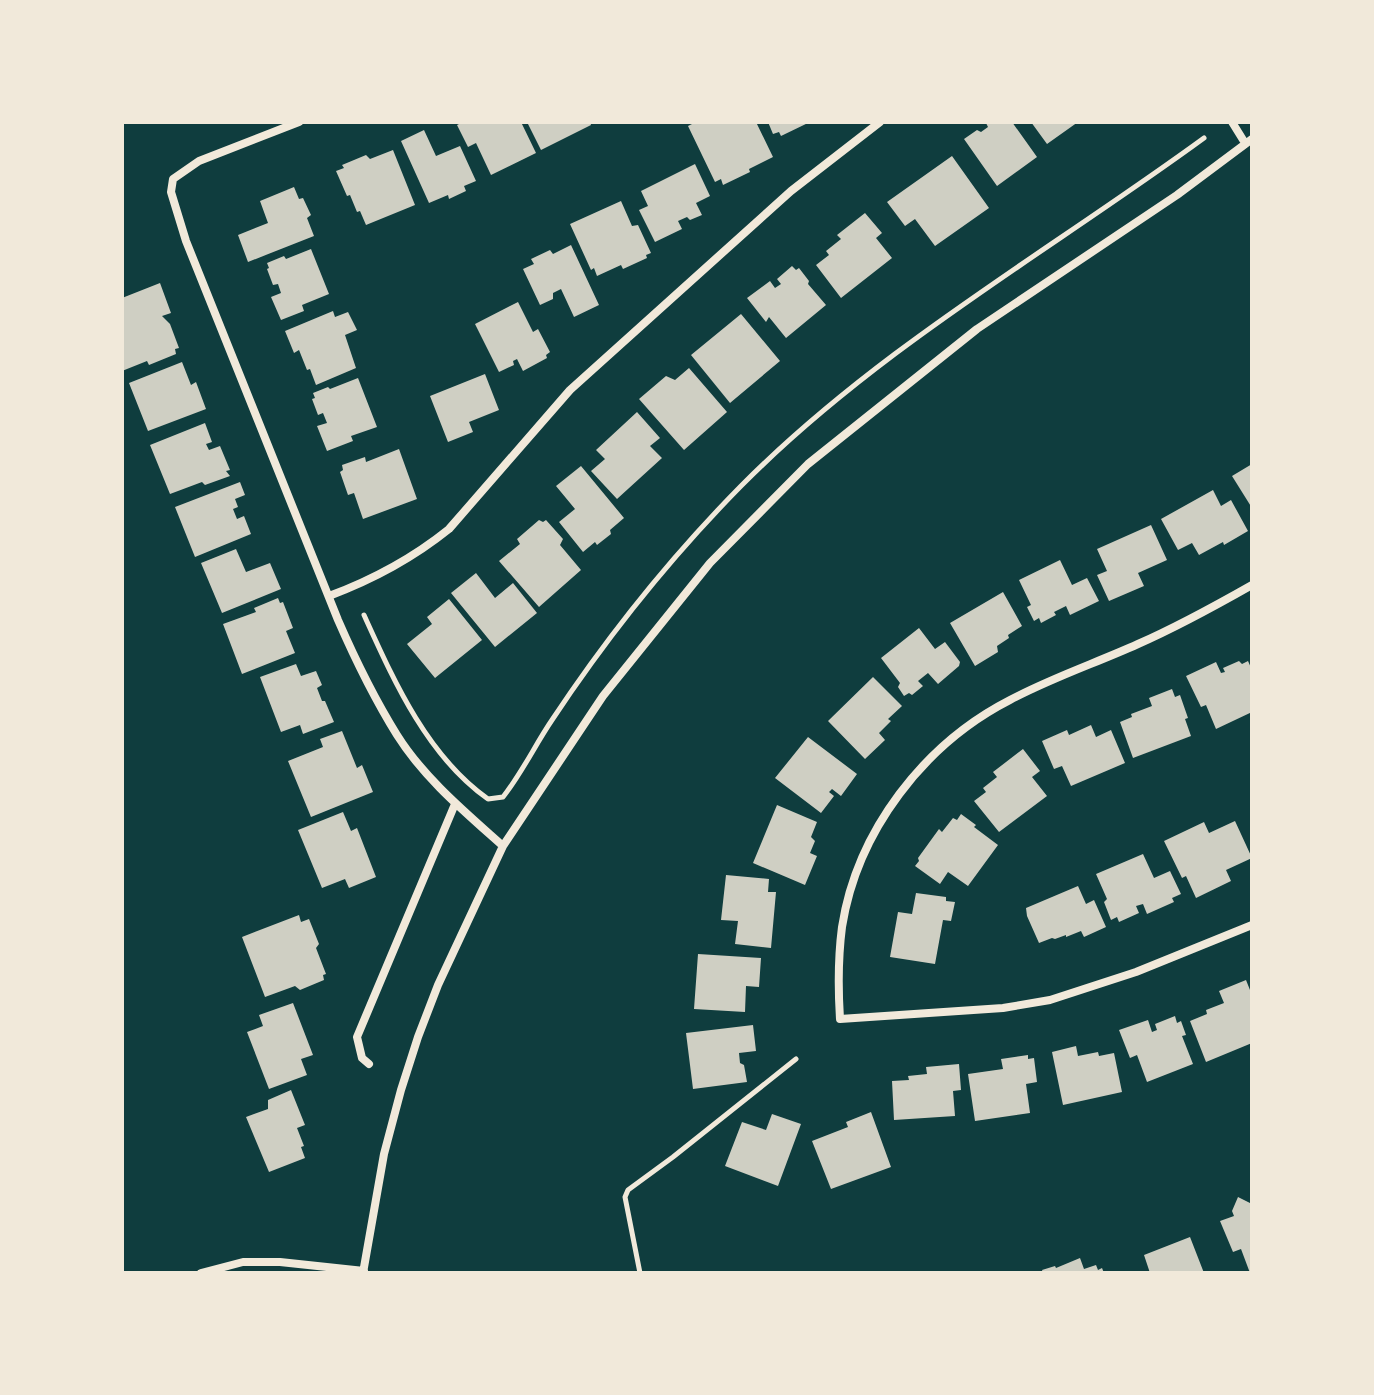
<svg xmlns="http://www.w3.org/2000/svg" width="1374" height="1395" font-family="'Libre Baskerville',serif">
<rect width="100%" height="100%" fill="#0f3d3e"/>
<path fill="#cfcfc3" d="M463,122h58l15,31 -45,22 -15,-32 -8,4 -11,-22z
M527,122h63l1,3 -50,25z
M696,122h60l17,35 -24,12 1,3 -27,13 -2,-6 -6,3 -27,-56z
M768,122h42l-29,14 -2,-4 -6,2z
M987,122h25l25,35 -40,29 -33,-47 13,-9 4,2 7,-5 -2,-4z
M1031,122h47l-31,22z
M424,130l12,26 24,-10 16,35 -12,5 2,5 -17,8 -1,-4 -19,8 -28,-62z
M393,150l22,55 -49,20 -6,-14 -3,1 -7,-17 -3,1 -11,-25 8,-3 -2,-3 24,-10 4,4z
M952,156l37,52 -54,38 -20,-27 -10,7 -18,-24z
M695,164l15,32 -14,7 6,12 -12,5 -3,-3 -9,4 4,8 -27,13 -16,-32 9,-4 -7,-15z
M294,187l5,12 4,-1 8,17 -4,3 7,18 -66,26 -10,-27 30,-12 -8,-22z
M621,201l11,25 6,-1 13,28 -5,2 1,3 -24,11 -2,-4 -24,11 -3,-8 -3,2 -21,-46z
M865,213l17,20 -6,5 16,20 -51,40 -25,-33 13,-10 -3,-4 15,-12 -4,-4z
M571,245l28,60 -25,12 -13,-28 -8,4v6l-13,6 -17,-36 11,-5 -3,-5 19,-9 3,4z
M311,249l18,45 -27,11 2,6 -23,9 -10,-23 10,-4 -3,-9 -5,1 -6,-16 2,-1 -2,-5 17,-7 2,3z
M792,266l4,4 3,-2 10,13 -1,3 18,21 -40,33 -17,-21 -3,5 -19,-24 23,-17 5,7 6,-4 -4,-5z
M160,283l11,30 -9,3 8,8 9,24 -4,1 1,5 -27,11 -2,-4 -25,10v-73z
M518,302l15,30 5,-3 12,23 -4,3 1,3 -24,13 -6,-12 -4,2 1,4 -15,7 -24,-48z
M333,311l2,6 13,-5 9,18 -12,5 11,33 -40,17 -6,-16 -3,1 -8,-20 -5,3 -9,-22z
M741,314l39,47 -50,42 -39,-48z
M182,362l9,23 5,-3 10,27 -58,22 -19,-48z
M689,368l38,44 -43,38 -45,-51 27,-23 9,4z
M485,374l14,36 -30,12 4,10 -25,10 -18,-46z
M358,378l19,49 -26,9 2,5 -26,10 -10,-25 10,-3 -4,-10 -5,2 -6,-16 3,-1 -2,-5 15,-6 2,2z
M637,412l23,26 -10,8 12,12 -45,41 -26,-28 14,-12 -9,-9z
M205,423l7,19 -6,2 3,6 11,-4 10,24 -4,1 4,5 -25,9 -3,-3 -32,12 -20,-49z
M399,449l18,50 -54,20 -9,-26 -6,2 -8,-23 3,-2 -1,-5 23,-8 1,5z
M1252,464v44l-20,-32z
M581,466l43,52 -14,12 1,4 -14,11 -2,-3 -12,10 -24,-30 16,-13 -19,-23z
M240,482l5,13 -10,4 3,8 -5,2 4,10 7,-3 7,18 -56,23 -20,-50z
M1213,490l8,16 10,-6 17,31 -24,14 -1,-3 -24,13 -7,-12 -14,7 -17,-31z
M539,520l4,2 3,-2 17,19 -3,6 21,25 -42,37 -40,-46 21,-17 -3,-5z
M1151,525l16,35 -29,13 6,13 -35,15 -12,-26 10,-4 -10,-22z
M236,549l10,23 24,-9 11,26 -59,24 -21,-50z
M1060,560l12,25 15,-7 12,23 -29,14 -4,-9 -12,6 2,3 -15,8 -2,-5 -5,3 -7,-14 4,-2 -12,-25z
M476,573l19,25 18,-15 24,30 -42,34 -44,-54z
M1003,592l19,34 -14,9 1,3 -12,8 1,6 -23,14 -25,-43z
M278,598l2,5 3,-1 10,26 -7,3 9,22 -53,21 -19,-50 33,-12 -2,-4z
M449,599l33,41 -47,38 -28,-34 25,-20 -5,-7z
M919,628l16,21 10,-7 15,20 -1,4 -21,18 -10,-11 -10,8 5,5 -11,9 -3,-2 -5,3 -6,-9 2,-4 -19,-25z
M1239,661l3,3 6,-3 4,9v42l-36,17 -10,-24 -5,2 -15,-31 30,-14 5,11 4,-1 -2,-4z
M296,664l5,12 15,-5 6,14 -5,3 5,13h3l9,21 -31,12 -3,-9 -19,7 -21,-55z
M873,677l29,29 -14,13 3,2 -12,12 6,7 -20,19 -37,-38z
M1172,689l3,8 5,-2 8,23 -3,1 6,17 -58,22 -13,-36 12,-5 -1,-3 21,-8 -3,-8z
M1091,725l5,12 15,-7 14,33 -54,23 -9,-20 -8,3 -12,-28 25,-11 2,5z
M342,731l15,37 5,-3 11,27 -62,25 -23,-56 35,-14 -3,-8z
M808,737l49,37 -16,22 -9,-7 -3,3 5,4 -13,17 -46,-35z
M1023,749l17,22 -8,6 15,19 -48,36 -25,-31 12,-9 -3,-4 14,-11 -4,-5z
M777,805l40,17 -6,15 4,4 -5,12 7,3 -12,29 -52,-22z
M343,812l8,19 6,-3 19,49 -27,11 -4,-9 -23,9 -24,-58z
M961,814l15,11 -2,2 24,18 -30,41 -20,-14 -8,12 -25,-18 4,-5 -1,-3 21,-29 3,3 11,-14 4,2z
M1235,821l17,37 -26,12 5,11 -35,17 -10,-22 -4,2 -18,-37 40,-19 5,11z
M1143,854l11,24 16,-7 11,23 -9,4 2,4 -27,12 -4,-10 -7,2 3,7 -20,9 -2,-5 -6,3 -7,-18 3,-3 -11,-25z
M726,875l43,4 -1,13h8l-5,56 -36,-4 3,-23 -17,-1z
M1078,886l8,18 8,-4 12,27 -22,10 -3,-6 -15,6v-2l-11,4 -3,-1 -13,5 -12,-27 -1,-8z
M916,893l30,4v4l9,1 -4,19 -8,-1 -8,44 -45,-7 8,-45 14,2z
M299,915l2,7 8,-3 10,25 -3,4 10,26 -3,1 1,5 -24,10 -5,-4 -30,11 -23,-60z
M698,954l63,4 -2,29 -13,-1 -1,26 -51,-3z
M1246,980l6,15v48l-46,19 -16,-41 17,-7 -1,-4 18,-7 -5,-12z
M293,1003l20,52 -12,4 6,16 -38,14 -22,-57 16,-6 -4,-11z
M1175,1016l2,7 4,-2 5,14 -4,1 11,28 -46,18 -10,-27 -7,3 -11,-28 29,-10 4,12 5,-2 -2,-6z
M753,1025l3,26 -17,2 1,10 4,2 3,17 -54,7 -7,-56z
M1076,1046l2,10 20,-4 1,4 15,-3 8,39 -59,13 -11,-53z
M1028,1055v4l6,-1 3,24 -11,2 4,29 -55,8 -7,-47 35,-5 -2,-10z
M959,1064l2,26 -8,1 2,25 -61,4 -2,-39 17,-1 -1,-4 19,-2 -1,-7z
M291,1090l14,35 -8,3 7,18 -3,1 4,11 -36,14 -23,-55 22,-8v-9z
M871,1112l20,55 -60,22 -19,-48 36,-14 -2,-5z
M772,1114l29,10 -23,62 -53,-20 17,-44 24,8z
M1238,1197l14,7v69h-2l-9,-24 -8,3 -13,-31 14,-5 -2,-5z
M1190,1237l14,36h-54l-6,-18z
M1080,1258l4,11 12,-4 2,5 4,-2 2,5h-61l-1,-3 13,-4 1,2z"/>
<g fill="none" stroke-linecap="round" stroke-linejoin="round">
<path stroke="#f1e9da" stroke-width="5" d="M364,615c30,66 63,141 124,184l15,-2c19,-24 32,-52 49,-77 55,-83 119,-163 189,-234 137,-138 307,-234 463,-348
M640,1273l-15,-76 3,-7 45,-33 123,-98"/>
<path stroke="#f1e9da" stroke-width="8" d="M299,122l-100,39 -26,18 -2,13 15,49 152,379c17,39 36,78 59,115 27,43 68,77 106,111
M1232,122l13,21
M1252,585c-37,21 -75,42 -114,59 -42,19 -87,34 -128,56 -86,44 -153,131 -168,227 -4,31 -4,61 -2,92l163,-11 47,-8 86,-28 116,-47
M329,596c43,-16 84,-38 120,-67l121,-139 221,-199 89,-69
M369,1064l-7,-6 -5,-21 98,-233
M201,1273l42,-11h37l84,9
M363,1273l21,-119 17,-64 17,-53 20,-52 65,-139 100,-150 107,-133 98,-99 169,-135 200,-134 75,-56"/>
</g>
<rect width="1374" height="1395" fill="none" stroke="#f1e9da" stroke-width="248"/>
</svg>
